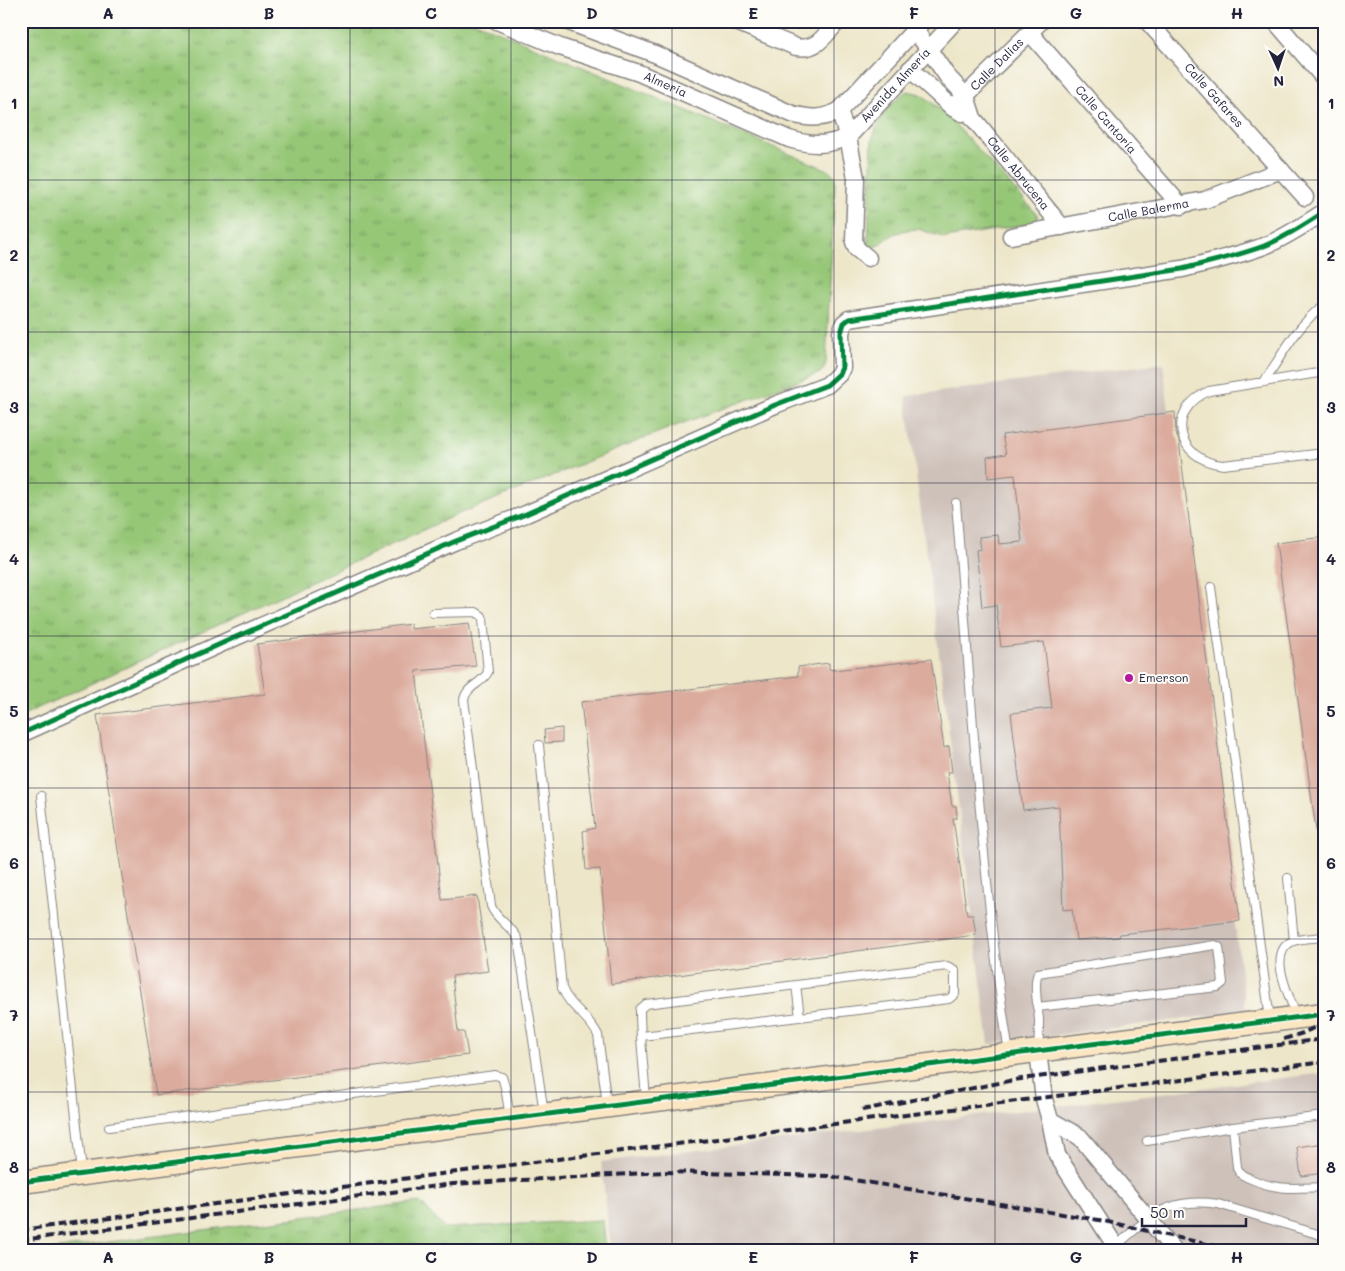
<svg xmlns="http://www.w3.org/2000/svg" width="1345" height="1271" font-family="Mali,sans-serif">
<defs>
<pattern id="grass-tufts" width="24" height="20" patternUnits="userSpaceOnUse" patternTransform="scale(1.25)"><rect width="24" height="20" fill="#96c777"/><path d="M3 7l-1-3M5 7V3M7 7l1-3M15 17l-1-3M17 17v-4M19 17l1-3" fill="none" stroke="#7aa163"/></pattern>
</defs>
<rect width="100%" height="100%" fill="#fdfcf7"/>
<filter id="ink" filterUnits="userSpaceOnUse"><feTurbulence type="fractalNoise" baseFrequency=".02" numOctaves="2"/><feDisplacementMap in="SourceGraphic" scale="10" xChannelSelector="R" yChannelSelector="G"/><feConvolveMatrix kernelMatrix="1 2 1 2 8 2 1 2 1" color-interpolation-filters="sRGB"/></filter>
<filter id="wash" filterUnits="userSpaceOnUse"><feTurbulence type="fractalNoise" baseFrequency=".0096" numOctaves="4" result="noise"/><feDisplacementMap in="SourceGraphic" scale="20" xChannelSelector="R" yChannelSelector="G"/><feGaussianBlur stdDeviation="1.12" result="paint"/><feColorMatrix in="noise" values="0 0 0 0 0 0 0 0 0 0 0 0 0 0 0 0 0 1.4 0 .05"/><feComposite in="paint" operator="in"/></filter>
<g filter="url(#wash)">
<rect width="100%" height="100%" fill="#ede6c9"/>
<path fill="#cec1ba" d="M1163,363l83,648 -257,33 -83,-648z
M1324,1073v177h-713l-10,-88z"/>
<path fill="url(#grass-tufts)" stroke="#5c7459" d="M21,21h452l355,149 7,6v7l-9,179 -2,7 -4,4 -153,56 -218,89 -428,198z
M907,91l14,3 22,17 93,102 2,4 -2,6 -91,15 -27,-9 -12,1 -12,4 -17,12 -7,1 -2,-4 4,-103c6,-22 16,-35 35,-49z
M420,1202l24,26 159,-8 3,30h-558z"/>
<g id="blocks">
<path fill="#dbab9d" d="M1175,412l1,22 3,7 61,480 -120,13 -1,3 -43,3 -4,-31 -9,1 -4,-104 -36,4 -12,-97 41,-5 -8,-66 -43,5 -5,-42 -14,2 -6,-57 5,-1 -2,-12 19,-2 1,9 23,-2 -7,-67 -27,3 -1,-21 19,-3 -4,-19z
M1324,537v299l-7,1 -41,-294z
M469,623l7,43 -60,5 26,229 35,-4 11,75 -36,5 6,56h6l4,23 -312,40 -59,-380 168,-21 -8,-50 154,-20v5z
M931,659l13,89 5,-2 3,26h-5l5,34h4l1,12h-4l14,97h6l3,20 -365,49 -11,-115 -14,1 -3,-39 12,-3 -14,-126 217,-26v-9l31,-4v6l5,1z
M562,728v14l-17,1 -1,-13z
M1324,1143v30l-23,3 -4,-29z"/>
</g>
</g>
<g filter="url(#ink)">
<use href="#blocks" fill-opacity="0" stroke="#888482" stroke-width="1"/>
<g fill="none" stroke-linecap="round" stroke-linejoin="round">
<defs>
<path id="lane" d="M1324,372l-115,19c-44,19 -33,69 14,74l101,-12
M1264,382c17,-26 34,-58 60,-77
M956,503c15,184 24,368 53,550
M1211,587l59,432
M433,613l43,-1 6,4 1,3 5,53c-6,12 -22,14 -24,28l27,206c5,14 21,20 27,33l26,174
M539,745l23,243c8,20 27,28 36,47l9,70
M41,796l41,376
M1288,878l6,63
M796,985l4,32
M1037,1007l181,-20 5,-4 -4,-36 -4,-2 -177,28c-5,11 0,34 1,47 0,9 0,18 -1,28
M1296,1015c-6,-18 -30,-63 -3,-74 9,-3 21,-3 31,-4
M642,1036l307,-37 6,-5v-24l-8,-4 -301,38 -6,5c0,30 4,61 6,90
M109,1127l386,-52 7,2 3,10 5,30
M1233,1127l4,40c2,8 7,9 14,12 27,12 44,9 73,8
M1147,1141l86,-14 91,-11
M1116,1246c36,-31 52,-49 102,-42l106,32"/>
<g id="street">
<path id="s1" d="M497,21l63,26 79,26 150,66c23,7 37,7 59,-2l107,-116"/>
<path d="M566,21l89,33 137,60c18,5 31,5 47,-3l84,-90"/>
<path d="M734,21l62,26c21,4 29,-12 42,-26"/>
<path id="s2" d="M909,21l38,55 19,20 7,22 89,109"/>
<path id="s3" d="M1147,21l158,176"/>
<path d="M1275,21l49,57"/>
<path id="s4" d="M1030,33l151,173"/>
<path d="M910,69l43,39 9,5"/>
<path id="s5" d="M953,108l88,-87"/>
<path d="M839,111l9,26 8,41 -2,64 3,7 11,9"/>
<path id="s6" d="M1011,236l194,-36 76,-30"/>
<path d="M21,734l215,-97 220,-96 70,-27 249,-109 52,-20 12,-11 3,-6 -1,-35 3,-10 5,-4 333,-50c28,-7 55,-13 82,-23 21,-8 41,-22 60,-34"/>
<path d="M1038,1052l6,47 6,21 7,35 61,95"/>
<path d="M1050,1120l30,17 94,113"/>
</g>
<path id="secondary" d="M21,1182l1303,-168"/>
</defs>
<use href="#lane" stroke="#888482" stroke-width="10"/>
<use href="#street" stroke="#888482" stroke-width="19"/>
<use href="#secondary" stroke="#888482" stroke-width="25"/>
<use href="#lane" stroke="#fff" stroke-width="8"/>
<use href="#street" stroke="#fff" stroke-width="16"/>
<use href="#secondary" stroke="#fbe6c3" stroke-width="22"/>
<path stroke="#22223b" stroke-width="4" stroke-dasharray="8 4" stroke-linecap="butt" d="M1284,1039l19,-6 21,-10
M862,1110l152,-30 310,-41
M21,1230l396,-53 907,-115
M21,1240l432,-56 211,-12 165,4 270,44 134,30"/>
<defs>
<path id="cycleway" d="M21,734l215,-97 220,-96 70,-27 249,-109 52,-20 12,-11 3,-6 -1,-35 3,-10 5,-4 333,-50c28,-7 55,-13 82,-23 21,-8 41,-22 60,-34
M21,1182l1303,-168"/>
</defs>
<use href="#cycleway" stroke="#fdfcf7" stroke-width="8"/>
<use href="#cycleway" stroke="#00873e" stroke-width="5"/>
</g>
</g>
<path fill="none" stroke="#22223b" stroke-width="1" stroke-opacity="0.55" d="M189,21v1229M350,21v1229M511,21v1229M672,21v1229M834,21v1229M995,21v1229M1156,21v1229M21,180h1303M21,332h1303M21,483h1303M21,636h1303M21,788h1303M21,939h1303M21,1092h1303"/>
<circle fill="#b5179e" stroke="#fdfcf7" stroke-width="2" cx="1129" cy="678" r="5"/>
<g text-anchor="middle" stroke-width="4" stroke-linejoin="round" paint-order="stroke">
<g font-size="12" fill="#22223b" stroke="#fdfcf7">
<text dy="4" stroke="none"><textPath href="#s5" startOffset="62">Calle Dalias</textPath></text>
<text dy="4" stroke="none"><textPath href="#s1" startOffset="180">Almería</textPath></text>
<text dy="4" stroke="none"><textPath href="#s1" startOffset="446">Avenida Almería</textPath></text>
<text dy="4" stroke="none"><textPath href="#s3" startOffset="100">Calle Gafares</textPath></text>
<text dy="4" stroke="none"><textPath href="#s4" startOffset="115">Calle Cantoría</textPath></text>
<text dy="4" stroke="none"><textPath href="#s2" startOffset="189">Calle Abrucena</textPath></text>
<text dy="4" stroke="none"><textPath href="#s6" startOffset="140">Calle Balerma</textPath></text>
</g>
<g font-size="12" fill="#22223b" stroke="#fdfcf7" text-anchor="start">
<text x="1139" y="682">Emerson</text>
</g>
</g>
<rect width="1345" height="1271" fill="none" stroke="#fdfcf7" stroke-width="55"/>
<g transform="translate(1278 68) rotate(177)" stroke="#fdfcf7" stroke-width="4" paint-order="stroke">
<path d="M0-4L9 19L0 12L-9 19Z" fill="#22223b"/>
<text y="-8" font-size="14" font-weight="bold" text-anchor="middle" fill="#22223b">N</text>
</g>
<path d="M1142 1218v8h104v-8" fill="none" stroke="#22223b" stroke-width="2.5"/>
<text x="1150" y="1218" font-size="15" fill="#22223b" stroke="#fdfcf7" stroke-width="4" paint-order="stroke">50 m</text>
<rect x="28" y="28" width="1290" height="1216" fill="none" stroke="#22223b" stroke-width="2"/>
<g font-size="16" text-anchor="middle" font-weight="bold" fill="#22223b">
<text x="108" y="19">A</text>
<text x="269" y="19">B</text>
<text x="431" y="19">C</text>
<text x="592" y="19">D</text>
<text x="753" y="19">E</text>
<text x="914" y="19">F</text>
<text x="1076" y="19">G</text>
<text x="1237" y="19">H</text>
<text x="14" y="109">1</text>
<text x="1331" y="109">1</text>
<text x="14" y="261">2</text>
<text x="1331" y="261">2</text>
<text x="14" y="413">3</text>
<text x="1331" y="413">3</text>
<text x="14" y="565">4</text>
<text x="1331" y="565">4</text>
<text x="14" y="717">5</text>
<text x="1331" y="717">5</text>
<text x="14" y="869">6</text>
<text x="1331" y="869">6</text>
<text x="14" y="1021">7</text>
<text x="1331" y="1021">7</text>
<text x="14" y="1173">8</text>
<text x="1331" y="1173">8</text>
<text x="108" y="1263">A</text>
<text x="269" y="1263">B</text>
<text x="431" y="1263">C</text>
<text x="592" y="1263">D</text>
<text x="753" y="1263">E</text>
<text x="914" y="1263">F</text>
<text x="1076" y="1263">G</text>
<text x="1237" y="1263">H</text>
</g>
</svg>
